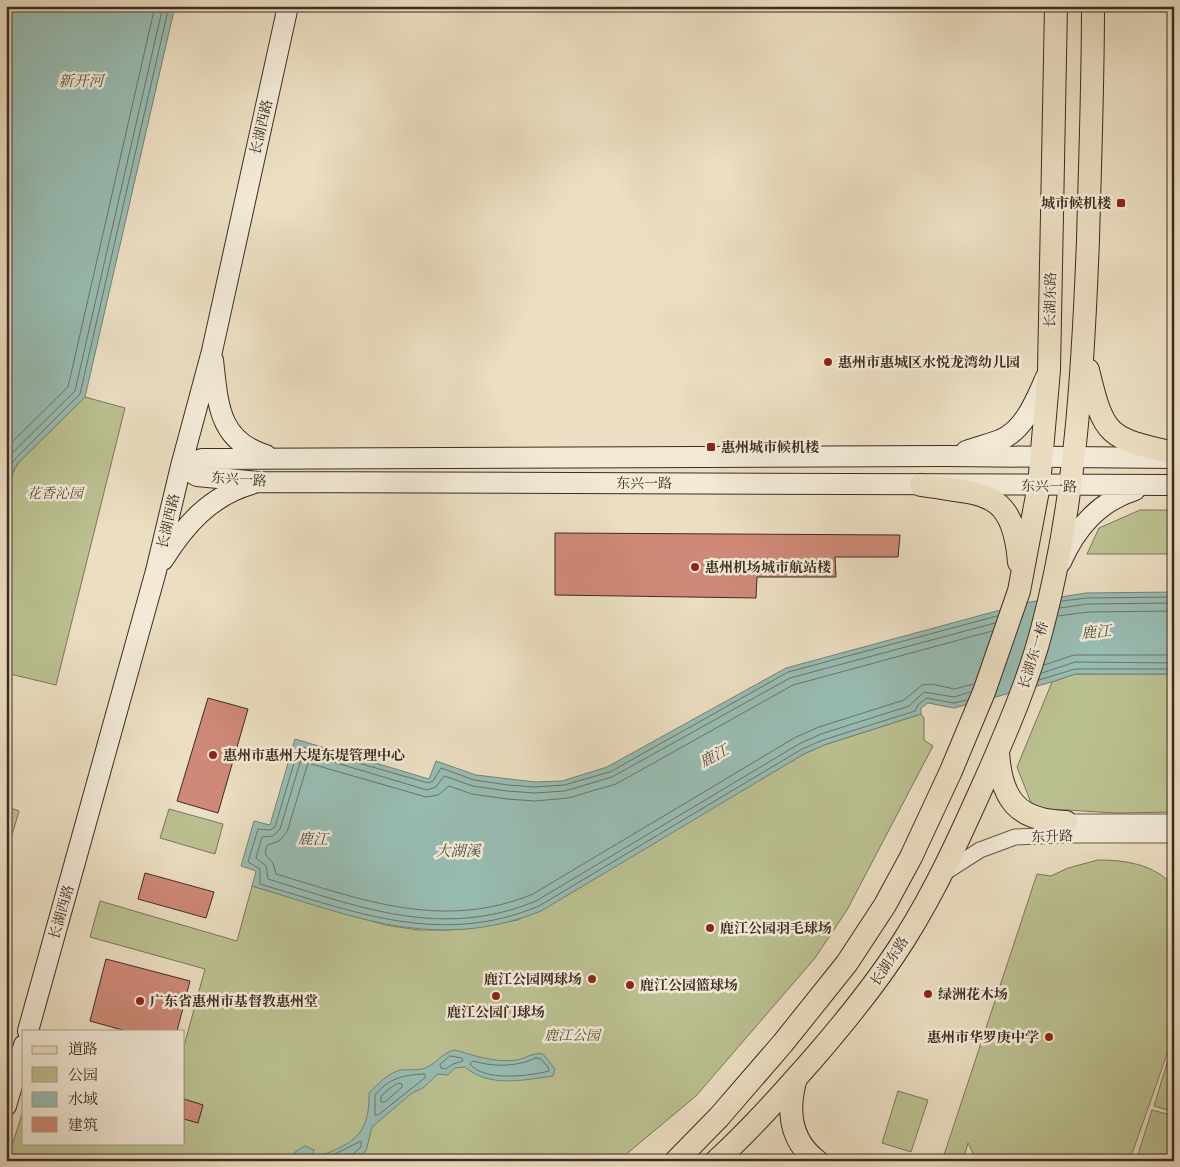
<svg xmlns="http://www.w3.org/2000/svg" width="1180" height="1167" font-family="'Old Standard TT','Noto Serif SC',serif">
<rect width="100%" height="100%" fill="#ebdec2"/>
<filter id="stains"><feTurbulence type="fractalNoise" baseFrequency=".004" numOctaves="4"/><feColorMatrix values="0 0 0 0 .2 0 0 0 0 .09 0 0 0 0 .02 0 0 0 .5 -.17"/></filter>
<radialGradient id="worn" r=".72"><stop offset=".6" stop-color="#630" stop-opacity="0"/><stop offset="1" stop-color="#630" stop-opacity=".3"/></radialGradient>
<path fill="#bbc091" stroke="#7c7659" d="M85,397l40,11 -69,277 -50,-12v-178l4,-17 9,-16z
M1140,510h34v44h-87l12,-26z
M1075,674h99v138l-58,1 -83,-5 -16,-41 35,-85z
M921,714l3,4v22l9,6 -86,164 -32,48 -119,138 -78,65h-611l17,-53v35h160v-97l21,-77 -115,-32 10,-36 137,40 15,-55 133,39 34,5h30l69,-10 286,-166 20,-9z
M6,806l13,5 -13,45z
M169,809l54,15 -8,30 -55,-16z
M1098,860c28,0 55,4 76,26v148l-41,117 -6,10h-150l-9,-18 -5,18h-21l95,-287 14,2 17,-8z
M1170,1053l4,1v58l-20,-6z
M898,1091l30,9 -17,52 -29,-9z
M1152,1110l22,6v29l-5,16h-33z"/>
<path fill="#98bcb2" stroke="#748278" d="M6,6h169l-90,391 -70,69 -9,29z
M1174,592v82h-99l-23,8 -98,26 -26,-5 -7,5v6l-97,31 -20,9 -263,157c-104,42 -189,5 -289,-25l4,-15 -15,-5 13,-45 16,4 25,-86 134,40 7,-18 40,14 59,7 27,-1 45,-14 179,-99 244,-66 56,-9z
M455,1050c21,6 40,13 62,10 10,-2 16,-8 26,-6l12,15 -2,7c-29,4 -64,12 -88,-9l-10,1 -7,7 -10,-1 -15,14 -11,5 -40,34 -6,24 -14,10h-63l6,-9 10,-6 9,4 -2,9c39,-15 58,-21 57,-66 10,-10 19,-20 32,-23 8,-1 17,1 24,-2 12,-4 17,-16 30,-18z"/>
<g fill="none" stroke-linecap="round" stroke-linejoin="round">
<path stroke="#6a746a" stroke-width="1" d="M6,448l62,-61 87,-381
M6,459l69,-68 88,-385
M6,473l9,-14 65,-65 89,-388
M1062,601l25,-3 87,-1
M1060,608l27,-4 87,-1
M1058,616l30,-4 86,-1
M1044,665l30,-10h100
M1042,673l33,-11 99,1
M1039,680l36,-11h99
M974,684l-20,5 -22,-5 -10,1 -18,15 -85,27 -23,10 -263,157c-90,37 -170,6 -257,-20l-3,-11 -8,-9 2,-9 12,-4 8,-9 21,-69 118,34 12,-2 11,-9 23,8 35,5 28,2 33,-3 48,-14 177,-99 199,-54
M970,692l-16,5 -30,-5 -15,14 -88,28 -22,10 -263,157c-94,39 -177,6 -268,-22l-2,-13 -10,-8 6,-21 11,-1 7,-7 23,-76 124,37 9,-3 8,-11 29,10 34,5 28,2 30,-2 47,-14 178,-99 205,-55
M967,700l-13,3 -28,-5 -8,7 -3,6 -92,29 -21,9 -263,157c-98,41 -184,6 -279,-22v-15l-12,-7 10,-33 12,1 5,-3 24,-81 129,37 5,-2 8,-13 33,12 34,5 27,2 29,-2 46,-13 178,-100 209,-56
M450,1056l12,2 1,3 -10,3 -7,5 -5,-1 -1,-3z
M536,1058l5,1 7,8 1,4c-20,5 -65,11 -79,-7l3,-3c21,6 43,6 63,-3z
M424,1074l2,3 -48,38h-3v-20c14,-17 28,-20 49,-21z
M399,1083l3,1v3l-17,15h-4v-6l9,-8z
M321,1161l40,-20v6l-10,9 -1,5"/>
</g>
<path fill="#cf8978" stroke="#3d2c21" d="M555,533l345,2 -2,22h-63l1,20h-79l-1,21 -201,-3z
M208,698l40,11 -30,104 -41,-12z
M145,873l69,19 -8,26 -68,-19z
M106,959l84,22 -13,50h-51l-36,-10z
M184,1099l19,6 -5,18 -14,-4z"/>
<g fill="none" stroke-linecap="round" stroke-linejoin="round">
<defs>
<path id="street" d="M1066,822h108
M944,873l36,-23 35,-13 44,-2h115"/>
<path id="secondary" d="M213,360c5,43 5,81 53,95
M966,451c11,-4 23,-7 34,-11 25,-10 36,-41 46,-63
M181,466l16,10 61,6 916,3
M181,466l21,-7 745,-3 225,2
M163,560c22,-35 47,-64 89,-76
M1061,562c15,-34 37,-60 74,-72
M28,1031l128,-460 25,-105 31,-115 76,-345
M6,1106l18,-61"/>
<path id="primary" d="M1088,370c16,67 20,68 86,83
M921,485c62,10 92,3 98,77
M998,752c3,48 20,69 68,70
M796,1078c-9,31 -7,62 21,83
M676,1161l43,-44 64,-74 64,-80 38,-58 26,-48 40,-86 33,-79 35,-101 20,-106 10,-115 7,-364
M716,1161c35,-32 65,-66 96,-101 33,-38 65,-77 92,-120 33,-52 58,-108 83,-164 21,-48 42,-97 55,-147 34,-127 41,-259 46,-389 2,-78 5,-156 5,-234"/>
</defs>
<use href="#street" stroke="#685849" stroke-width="17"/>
<use href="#secondary" stroke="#3d2c21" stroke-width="22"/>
<use href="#primary" stroke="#3d2c21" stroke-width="24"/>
<use href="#street" stroke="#f2ead7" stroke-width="15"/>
<use href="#secondary" stroke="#f2ead7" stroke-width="20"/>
<use href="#primary" stroke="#ebdec2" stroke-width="22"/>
</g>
<g fill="#8f2418" stroke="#f2ead7" stroke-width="2">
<rect x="1116" y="198" width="10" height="10" rx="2.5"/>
<circle cx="828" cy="362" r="5"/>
<rect x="706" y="442" width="10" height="10" rx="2.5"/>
<circle cx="695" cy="567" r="5"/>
<circle cx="213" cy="755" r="5"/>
<circle cx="710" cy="928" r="5"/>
<circle cx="592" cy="979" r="5"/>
<circle cx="630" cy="985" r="5"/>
<circle cx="928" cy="994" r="5"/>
<circle cx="496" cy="996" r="5"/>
<circle cx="140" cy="1001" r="5"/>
<circle cx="1049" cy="1037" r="5"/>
</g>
<g text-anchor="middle" stroke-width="5" stroke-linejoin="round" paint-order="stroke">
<g font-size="14" fill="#3d2c21" stroke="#f2ead7">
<text transform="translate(261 127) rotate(-77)" y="5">长湖西路</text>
<text transform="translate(1050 300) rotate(-89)" y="5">长湖东路</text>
<text transform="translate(239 479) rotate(4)" y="5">东兴一路</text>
<text x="644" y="488">东兴一路</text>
<text transform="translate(1049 486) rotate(1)" y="5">东兴一路</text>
<text transform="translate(168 521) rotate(-77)" y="5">长湖西路</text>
<text transform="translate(1033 655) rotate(-73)" y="5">长湖东一桥</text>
<text transform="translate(1052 836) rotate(-2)" y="5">东升路</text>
<text transform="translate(61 912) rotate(-74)" y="5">长湖西路</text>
<text transform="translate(889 961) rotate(-56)" y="5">长湖东路</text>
</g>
<g font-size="14" font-weight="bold" fill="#3d2c21" stroke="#f2ead7" text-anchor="start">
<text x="1111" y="208" text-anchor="end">城市候机楼</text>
<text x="838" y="367">惠州市惠城区水悦龙湾幼儿园</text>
<text x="721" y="452">惠州城市候机楼</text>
<text x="705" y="572">惠州机场城市航站楼</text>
<text x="223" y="760">惠州市惠州大堤东堤管理中心</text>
<text x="720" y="933">鹿江公园羽毛球场</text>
<text x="582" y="984" text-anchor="end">鹿江公园网球场</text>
<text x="640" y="990">鹿江公园篮球场</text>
<text x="938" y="999">绿洲花木场</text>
<text x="150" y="1006">广东省惠州市基督教惠州堂</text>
<text x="496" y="1017" text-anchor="middle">鹿江公园门球场</text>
<text x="1039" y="1042" text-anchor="end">惠州市华罗庚中学</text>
</g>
<g font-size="14" font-style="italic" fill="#564a37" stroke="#f2ead7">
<text x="55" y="498">花香沁园</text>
<text x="572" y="1040">鹿江公园</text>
</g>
<g font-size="15" font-style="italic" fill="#545045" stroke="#f2ead7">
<text x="81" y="86">新开河</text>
<text transform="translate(1096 632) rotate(-5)" y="5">鹿江</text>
<text transform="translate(714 756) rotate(-28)" y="5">鹿江</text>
<text transform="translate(313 839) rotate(2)" y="5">鹿江</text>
<text x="458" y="856">大湖溪</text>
</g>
</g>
<rect width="1180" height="1167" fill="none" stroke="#ebdec2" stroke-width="25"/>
<rect x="8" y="8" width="1165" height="1152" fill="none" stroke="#3d2c21" stroke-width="2.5"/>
<rect x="12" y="12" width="1155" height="1142" fill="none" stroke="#3d2c21"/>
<rect x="22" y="1030" width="162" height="115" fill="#f2ead7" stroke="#aa9e8e"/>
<rect x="32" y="1046" width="25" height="8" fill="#ebdec2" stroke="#aa9e8e"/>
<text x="68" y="1054" font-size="15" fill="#3d2c21">道路</text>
<rect x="32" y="1067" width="25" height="15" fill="#bbc091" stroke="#aa9e8e"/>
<text x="68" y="1080" font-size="15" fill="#3d2c21">公园</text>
<rect x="32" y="1092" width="25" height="15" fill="#98bcb2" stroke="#aa9e8e"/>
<text x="68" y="1104" font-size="15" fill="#3d2c21">水域</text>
<rect x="32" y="1117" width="25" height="15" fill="#cf8978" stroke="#aa9e8e"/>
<text x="68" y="1130" font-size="15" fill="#3d2c21">建筑</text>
<rect width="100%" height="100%" filter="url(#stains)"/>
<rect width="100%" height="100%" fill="url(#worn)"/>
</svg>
